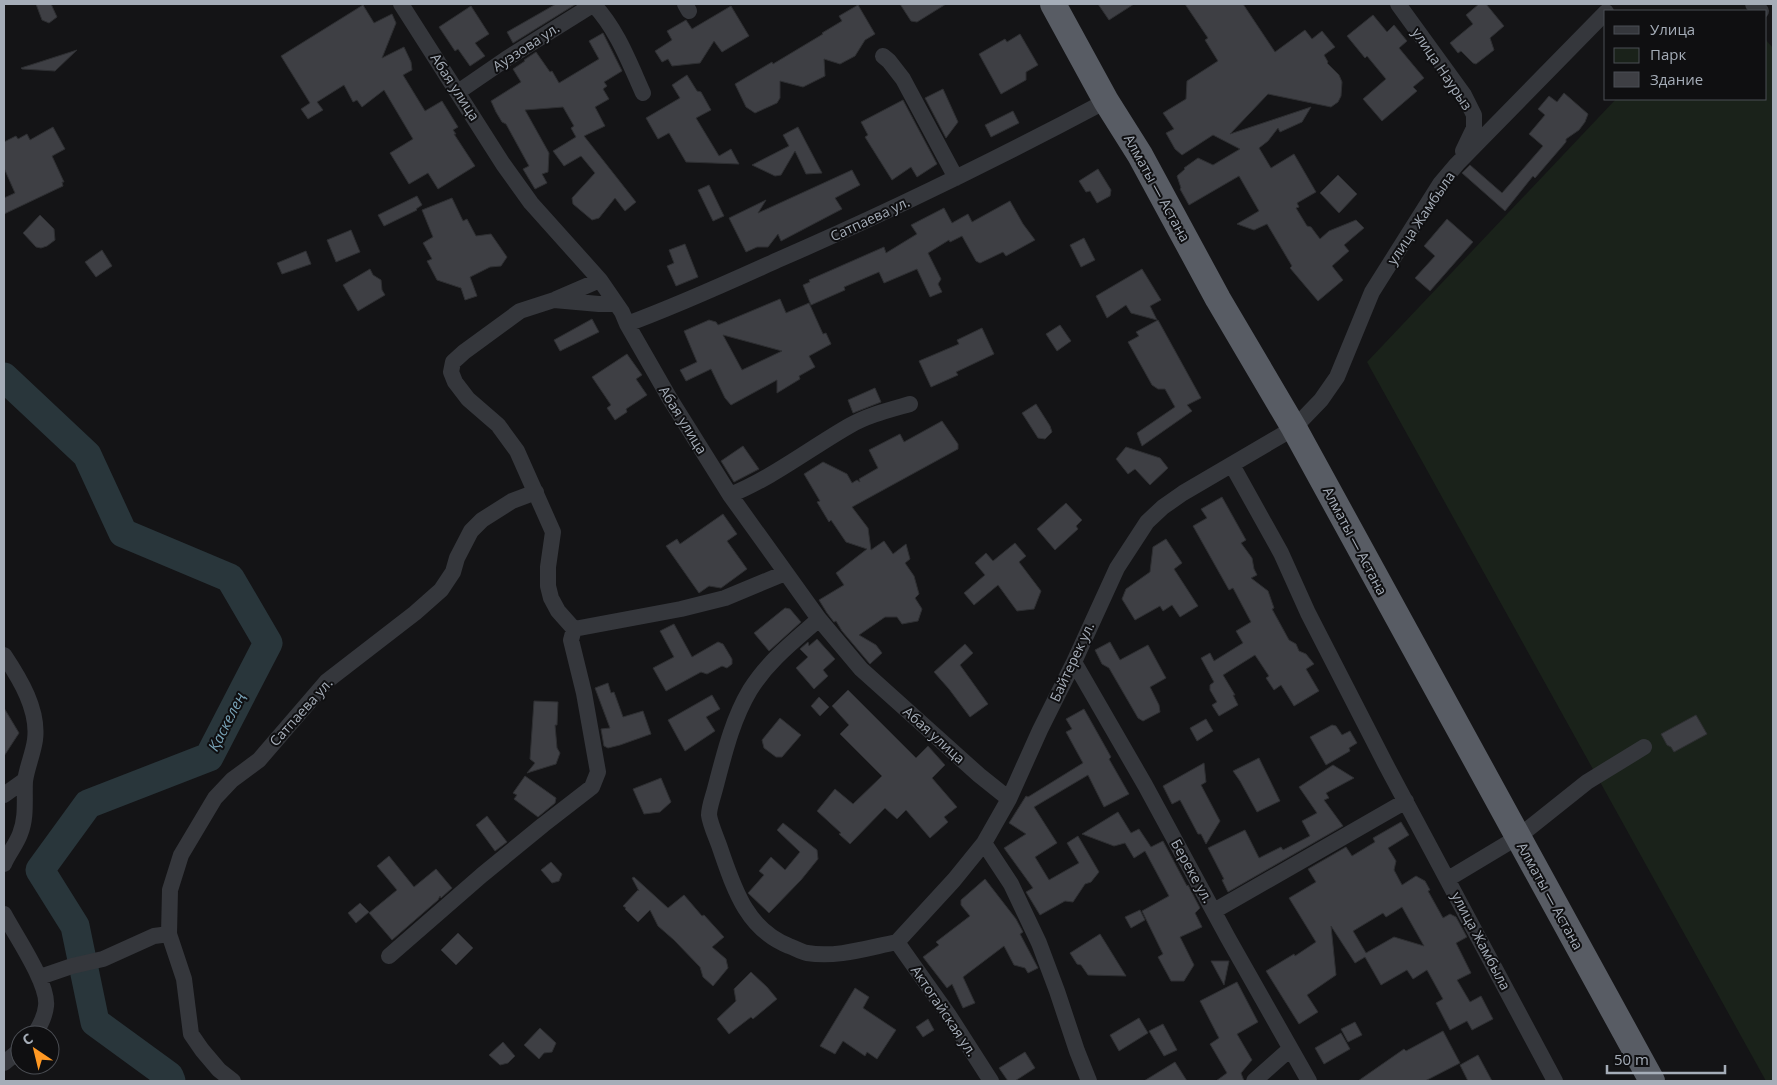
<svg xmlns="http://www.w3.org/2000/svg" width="1777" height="1085" font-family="'Open Sans',sans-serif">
<rect width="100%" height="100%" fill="#141416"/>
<path fill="#1a221a" d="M1766,40l7,8v1033h-7l-399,-719 249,-263h150z"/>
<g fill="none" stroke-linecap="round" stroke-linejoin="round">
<path stroke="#29363b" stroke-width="29" d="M4,377l83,78 36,78 107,45 38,65 -59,114 -121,47 -48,66 35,56 20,96 74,54 2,5"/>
</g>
<path fill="#3e3f44" stroke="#2e2f32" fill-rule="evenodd" d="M36,4h15l6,13 -8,6 -7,-3z
M556,4h20l-63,39 -6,-11z
M900,4h46l-29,18 -6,-1z
M1098,4h36l-25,16z
M1185,4h58l32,48 30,-22 7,9 10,-8 13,16 -11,8 4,7 -1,1 12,12 3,7 -1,14 -3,6 -7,5 -63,-13 -38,40 81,-27 -9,15 -22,10 -2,-4 -10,13 -9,7 12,20 23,-14 22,38 -19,11 2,4 -3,1 11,18 4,1 9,12 9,-8 27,-11 8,8 -20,17 5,6 -17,15 11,14 -25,21 -28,-33 2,-2 -25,-42 -13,6 -17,-6 22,-13 -20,-35 -50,29 -9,-16 1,-1 -4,-12 8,-7 -1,-1 14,-10 15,7 27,-16 -27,-14 -31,20 -7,-6 -9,-16 8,-4 -11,-16 23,-14 1,-18 31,-20 -13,-21 3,-2z
M1479,4h7l18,22 -14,12 4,12 -18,14 -3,-1 -12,-12 -3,2 -8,-10 23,-19 -7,-9z
M363,5l11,18 18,-9 4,9 -14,35 22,-11 7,15 1,8 -9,5 22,36 17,-10 16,26 -5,3 3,4h-2l21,32 -37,23 -10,-16 -19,11 -19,-31 23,-14 -29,-49 -22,17 -5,-7 -4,2 -9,-17 -27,17 6,8 -15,9 -7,-10 9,-6 -29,-47z
M858,5l17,29 -10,6 -10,16 -15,8 -16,-5 1,17 -22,11 -23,-6v17l-3,5 -22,10 -9,-6 -11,-23 37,-22 1,2 50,-30 -1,-1 20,-12 -3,-5z
M471,6l18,28 -14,9 10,13 -15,10 -12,-17 -3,2 -16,-24z
M731,6l18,30 -27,16 -8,-11 -14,22 -28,3 -4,-7 -6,3 -7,-11 17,-11 -5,-9 19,-11 6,9z
M1373,15l14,17 7,-7 13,16 -8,7 25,30 -11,9 4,4 -35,30 -19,-22 23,-20 -19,-23 -2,2 -18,-22z
M603,33l19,38 -18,11 3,4 -4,3 6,10 -14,8 10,19 -21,10 52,66 -11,9 -10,-13 -16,20 -7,2 -19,-16 -1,-6 23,-25 -14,-17 -17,10 -11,-15 23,-14 -5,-9 3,-2 -11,-19 -38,3 24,43 -1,19 -6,2 5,9 -12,6 -12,-20 6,-3 -23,-42 -4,-2 -6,-10 -5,-11 30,-19 -8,-13 12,-8 -1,-1 12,-8 14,20 2,-1 7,12 40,-24 -10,-18z
M1020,34l18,31 -12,7v8l-25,14 -22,-40 26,-15 2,3z
M77,50l-22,21 -33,-2 -1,-1z
M687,75l10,16 4,1 10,18 -15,8 23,38 12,-7 8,15 -53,-2 -17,-29 -11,6 -12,-21 34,-20 -8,-13z
M943,89l15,33 -12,16 -21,-40z
M1564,93l24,21 -3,8 -6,8 -13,9v3l-31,36 -2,-2 -28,35 -43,-38 8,-8 32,28 41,-47 -14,-12 16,-19 -7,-6 11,-13 8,6z
M903,100l34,64 -20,13 -6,-10 -19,13 -27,-43 3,-2 -7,-13z
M1013,111l6,12 -28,14 -6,-12z
M53,127l12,22 -13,7 12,26h-2l1,4 -59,28v-16l11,-5 -11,-25v-26l12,-6 2,3 9,-5 3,6z
M798,127l24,46 -16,1 -11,-23 -14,24 -6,1 -23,-11 37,-19 -6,-11z
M1098,169l13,21 -1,6 -13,7 -7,-12 -4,1 -7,-11z
M852,170l8,15 -25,13 7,11 -61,32 -3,-7 -10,13h-11l-11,5 -17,-34 37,-18 -8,13z
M1338,175l19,19 -18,19 -19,-20z
M709,185l15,31 -11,5 -15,-31z
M417,196l5,9 -6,4 1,1 -33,16 -6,-11z
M452,198l11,23 4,-2 9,17 15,-2 16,23 -6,9 -11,1 -20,10 7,19 -12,4 -4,-12 -24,-8 -10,-19 5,-2 -9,-16 10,-6 -11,-27z
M1010,201l13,23 12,16 -29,16 -3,-4 -23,11 -4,-2 -14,-25 -12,6 -1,-2 -21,13 13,26 -3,5 4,8 -12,5 -13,-28 -33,14 -5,-11 -35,15 1,3 -34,15 -8,-20 7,-3 -1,-2 75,-33 2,6 31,-19 -6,-9 33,-17 8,15 16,-9 4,8z
M40,215l14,14 1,11 -8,6 -6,2 -5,-1 -13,-14z
M1447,219l26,23 -43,49 -15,-13 20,-22 -11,-10z
M351,230l9,22 -24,10 -9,-22z
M1084,238l11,22 -14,7 -11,-22z
M685,244l13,33 -22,9 -9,-20 7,-3 -5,-13z
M102,250l10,16 -16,11 -11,-15z
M306,251l5,13 -29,10 -5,-11z
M370,269l3,6 8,5 1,10 3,5 -27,16 -15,-26z
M1142,269l19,31 -11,6 7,14 -26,-7 -5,-8 -19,13 -11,-22z
M780,299l6,14 23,-10 14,31 3,-1 5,11 -22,12 6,11 -16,9 1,3 -23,14v-13l-46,25 -6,-7 -14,-29 -25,12 -6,-11 17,-8 -13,-31 25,-11 7,2 2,3zM723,335l59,16 -40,19z
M592,319l7,13 -39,19 -6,-11z
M1158,320l43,78 -14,7 5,6 -50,35 -5,-13 38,-26 -10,-18h-7l-6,-4 -24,-43 11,-6 -3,-4z
M1060,325l11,16 -14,10 -11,-17z
M982,328l12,26 -38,18 2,3 -27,12 -12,-26 40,-17 -2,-4z
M627,354l15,21 -6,4 11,16 -21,14 1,3 -12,8 -8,-12 4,-3 -19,-28z
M875,388l6,14 -28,11 -5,-13z
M1036,404l14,22 2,6 -7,7 -7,-1 -16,-25z
M942,421l16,23v5l-106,58 16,21 3,22 13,-9 9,13 13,-10 4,15 -5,4 9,13 5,18 -4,4 7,11 -4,12 -16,3 -5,-7h-12l-26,18 17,10 6,8 -12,11 -28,-33 -6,-10 -2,1 -7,-9 -8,-13 25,-15 -8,-12 31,-24 -21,-7 -15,-22 -2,2 -12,-20 3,-1 -16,-27 19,-12 24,12 5,9 5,-3 3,2 -1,-3 19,-11 -9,-18 31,-16 4,8z
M743,446l16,23 -25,13 -13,-21z
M1126,447l34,11 8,10 -18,17 -15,-16 -7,5 -12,-15z
M1222,497l24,43 -5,3 11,15 2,11 3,6 -6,3 17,13 6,17 -2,1 17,31 7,4 3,7 7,3 8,10 -8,5 13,22 -25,15 -13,-21 -7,5 -8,-12 3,-2 -14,-21 -32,20 12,20h-2l5,10 -19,11 -7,-11 5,-3 -7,-12v-5l4,-3 -13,-24 9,-5 4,8 29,-18 -7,-12 15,-9 -18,-34 -4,2 -36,-64 14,-8 -6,-9z
M1066,503l16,17 -6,6 2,3 -23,21 -18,-21z
M723,514l14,20 -10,7 20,28 -26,19 -12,-2 -10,7 -33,-47 11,-7 3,5z
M1166,539l16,24 -8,6 24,37 -18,11 -8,-12 -9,6 -3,-5 -25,14 -13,-21 4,-10 24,-17 3,-25z
M1015,543l11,13 -7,6 22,29 -7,18 -17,2 -19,-26 -24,20 -10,-12 21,-18 -10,-12 11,-10 7,8z
M785,608l5,1 11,13 -32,29 -15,-18z
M674,624l18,33 26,-15 5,2 9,15v5l-5,4 -5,-2 -15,8 -6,-2 -35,19 -13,-23 21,-11 -14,-26z
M817,639l18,20 -12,11 5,6 -14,13 -18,-21 12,-11 -8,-8 8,-7 1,4z
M1110,642l10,18 28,-15 18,33 -16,9 9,18 1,7 -17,9 -5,-3 -29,-50 -7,-4 -7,-14z
M965,644l8,9 -13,12 28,39 -18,13 -21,-28 -15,-17z
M608,683l3,10 3,-1 9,25 20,-6 8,23 -31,11 -12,3 -4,-2 -3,-17 9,-1 -15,-40z
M848,690l68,68 12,-12 17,19 -13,13 25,29 -13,10 4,5 -18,16 -24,-28 -9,9 -12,-11 -35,36 -11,-10 2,-1 -24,-22 18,-22 18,15 29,-28 -42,-42 9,-9 -17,-19z
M712,695l8,14 -14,8 9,14 -30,20 -17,-31z
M819,697l10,10 -9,9 -9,-10z
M534,701l24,1 -1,23h-2l2,23 3,5 -4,11 -29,9 8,-10 -5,-4z
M4,708l15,25 -15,23z
M1084,709l27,48 -2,2 20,35 -25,13 -16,-32 -54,32 23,36 -22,14 14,23 30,-17 -12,-20 11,-7 21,36 -8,10 -6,2 -12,18 -8,-1 -25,14 -14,-23 7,-4 -29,-40 22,-14 -17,-11 17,-27 2,1 55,-34 -17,-31 6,-3 -6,-10z
M1696,715l11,19 -33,18 -3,-5 -4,-2 -6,-11z
M780,718l21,17 -19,22h-6l-12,-9 -2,-8z
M1206,719l7,12 -16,10 -7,-13z
M1332,725l4,1 6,9 8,-4 7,12 -8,5 1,3 -24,14 -16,-28z
M1259,758l21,43 -23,11 -17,-31 -7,-10z
M1204,763l2,19 -5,3 19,36 -14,23 -5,-10h-3l-18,-34 -8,4 -9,-18z
M1333,765l21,13 -28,15 3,5 -5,2 19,26 -115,66 -6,-12 2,-1 -16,-31 37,-18 14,28 22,-11 2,3 27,-14 -8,-15 15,-8 -18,-26z
M525,776l31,22 -1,5 -17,14 -24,-18 3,-4 -4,-2z
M661,778l10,24 -11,10 -16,2 -11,-25z
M1118,812l13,21 8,-4 12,18 12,-6 24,45 1,-1 12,23 -5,5 7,14 -22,10 14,28 -10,16h-13l-13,-24 5,-3 -21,-43 27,-15 -24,-45 -11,7 -9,-15 -11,3 -32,-12z
M487,816l20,26 -12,9 -19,-26z
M1401,822l8,13 -21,13 8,13 -2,9 8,15 14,-9 9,5 5,9 -2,1 15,27 7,-4 6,3 11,20 -11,6 15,30 -14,7 13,22 11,-6 12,23 -21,11 -5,-9 -17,9 -14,-27 7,-4 -16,-29 -14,9 -6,-9 -26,15 -16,-28 -10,6 -24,-37 5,49 -29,20 11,17 -19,12 -33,-53 28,-17 1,2 21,-14 -27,-44 27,-16 -8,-13 38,-22 6,9 23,-14 -2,-4zM1402,907l22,39 -30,-9 -28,16 -13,-22 30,-18 3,4z
M783,823l34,27 1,9 -17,21 -32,33 -21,-20 16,-18 -5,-4 12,-14 14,13 15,-18 -23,-22z
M389,856l25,31 22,-18 16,19 -11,10 -1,-2 -2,4 -46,40 -23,-27 28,-23 -20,-24z
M551,862l11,12 -3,7 -7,2 -11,-13z
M634,877l34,31 16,-13 18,21 2,-1 20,22 -12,10 14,12 2,9 -15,18 -10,-9 -3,-10 -26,-27 -16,-14 -8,-16 -12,12 -13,-13 1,-1 -3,-2 15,-16 1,1 -7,-13z
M985,879l31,40 7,13 -3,2 18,34 -10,5 -3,-5 -11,-3 -10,-19 -41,31 12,26 -12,5 -11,-24 -5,4 -24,-31 16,-12 -3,-3 34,-26 -9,-11v-5z
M360,903l9,9 -13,11 -8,-10z
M1140,910l5,10 -14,8 -6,-11z
M458,933l15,15 -17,17 -15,-15z
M1100,934l26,42 -38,-1 -7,-10 -4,-1 -7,-11z
M1211,961h18l-5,24z
M751,972l16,15 10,12 -24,20 -2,-2 -22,17 -12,-15 19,-18 -2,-12z
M1237,982l21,40 -21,12 15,26 -11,13 3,8h-28l11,-8 -17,-29 9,-6 -19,-37z
M855,988l14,9 -6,11 33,22 -19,29 -10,-7 -2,4 -22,-15 -8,13 -15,-8z
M1139,1018l9,15 -29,18 -9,-16z
M928,1019l6,11 -11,7 -7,-10z
M1355,1022l7,13 -14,7 -7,-13z
M1163,1024l14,26 -13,6 -15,-25z
M540,1028l16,15 -4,9 -8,1 -5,6 -15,-14z
M1443,1031l17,32 -35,18h-67l46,-32 2,2z
M1341,1033l9,16 -26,15 -9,-16z
M503,1042l12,14 -7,7 -8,2 -11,-10z
M1025,1052l10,16 -20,13h-7l-9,-13z
M1478,1055l14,26h-24l-8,-16z
M1175,1062l12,19h-43z"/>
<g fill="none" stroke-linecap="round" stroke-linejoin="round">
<path stroke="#35373c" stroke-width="16" d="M401,4l102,160 28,39 69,77 22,32 5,12 43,75 60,96 89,124 42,50 118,106 30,24
M593,4c24,25 36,58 50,89
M685,4l4,7
M1398,4l66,91 10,20v13l-11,23
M1753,4l8,7
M883,56l6,5 14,18 53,99
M458,92l48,-33 88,-55
M556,299l44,-19
M627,324c52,-19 102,-42 153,-65 111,-48 219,-101 326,-158
M1232,465l49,88 27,60 77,150 170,318
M730,495c42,-17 79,-46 119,-69 19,-11 40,-16 61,-22
M819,619c-25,22 -51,42 -69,71 -18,30 -26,65 -35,99 -2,8 -6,18 -6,26 1,9 8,24 11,33 14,40 26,81 69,98 6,2 12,6 18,7 30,5 60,-5 90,-11
M574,629l-16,-18 -7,-13 -3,-12v-19l5,-35 -36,-81 -19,-26 -30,-26 -13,-17 -4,-10 2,-10 11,-10 56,-41 34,-11 45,4h17
M574,629l107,-20 44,-11 60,-25
M4,655c16,24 35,55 31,85 -2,14 -8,27 -10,41 -1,17 2,36 -5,53 -4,11 -12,20 -16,30
M1074,662l71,123 83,153 81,143
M4,795l21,-15
M984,843l27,41 28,59 18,48 20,60 12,30
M1448,879l70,-42 69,-55 57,-35
M1214,911l192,-110
M4,914c11,21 45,70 42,92 -1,11 -6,20 -12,29
M897,942l57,-62 30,-37 25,-44 31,-69 34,-68 43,-94 30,-46 16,-15 20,-14 111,-65 27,-28 16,-23 35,-85 68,-108 17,-20 149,-152
M897,942l51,72 43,67
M389,956l93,-81 61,-50 49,-38 6,-15 -14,-79 -13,-53 3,-11
M40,977l32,-11 31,-7 51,-23 15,-2
M4,1063l16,-13
M233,1081l-14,-11 -17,-20 -11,-16 -7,-55 -15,-45 1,-44 11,-35 34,-57 17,-18 27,-20 68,-79 88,-68 26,-23 12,-18 4,-14 14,-27 11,-11 30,-19 24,-9
M1254,1081l36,-32"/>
<path stroke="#585c64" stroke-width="26" d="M1053,4l53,97 34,54 78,144 76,129 358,653"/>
</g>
<g text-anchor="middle" stroke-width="4" stroke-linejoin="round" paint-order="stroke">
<g font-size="14" fill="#a5adb8" stroke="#0f0f11">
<text transform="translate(526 47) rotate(-33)" y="5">Ауэзова ул.</text>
<text transform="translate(1442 69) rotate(56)" y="5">улица Наурыз</text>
<text transform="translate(455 87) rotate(57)" y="5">Абая улица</text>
<text transform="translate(1157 188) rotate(61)" y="5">Алматы — Астана</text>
<text transform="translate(1421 218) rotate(-56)" y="5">улица Жамбыла</text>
<text transform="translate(870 219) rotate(-25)" y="5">Сатпаева ул.</text>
<text transform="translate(683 420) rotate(58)" y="5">Абая улица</text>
<text transform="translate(1355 541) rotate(62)" y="5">Алматы — Астана</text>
<text transform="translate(1072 662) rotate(-65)" y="5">Байтерек ул.</text>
<text transform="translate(301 712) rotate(-48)" y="5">Сатпаева ул.</text>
<text transform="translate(934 735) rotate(42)" y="5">Абая улица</text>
<text transform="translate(1192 871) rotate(61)" y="5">Береке ул.</text>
<text transform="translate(1550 896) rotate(61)" y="5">Алматы — Астана</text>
<text transform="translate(1481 941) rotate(62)" y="5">улица Жамбыла</text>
<text transform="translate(944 1011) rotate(56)" y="5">Актогайская ул.</text>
</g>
<g font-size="15" font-style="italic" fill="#78a2b6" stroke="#0f0f11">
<text transform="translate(227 722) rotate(-63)" y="5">Қаскелең</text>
</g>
</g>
<rect width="1777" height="1085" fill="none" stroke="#a5adb8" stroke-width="10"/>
<rect x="1604" y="10" width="162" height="90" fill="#0f0f11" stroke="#4b4e54"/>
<rect x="1614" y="26" width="25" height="8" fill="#35373c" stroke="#4b4e54"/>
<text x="1650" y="35" font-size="15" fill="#a5adb8">Улица</text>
<rect x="1614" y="48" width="25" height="15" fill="#1a221a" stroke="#4b4e54"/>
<text x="1650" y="60" font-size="15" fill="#a5adb8">Парк</text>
<rect x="1614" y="72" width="25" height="15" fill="#3e3f44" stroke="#4b4e54"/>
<text x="1650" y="85" font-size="15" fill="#a5adb8">Здание</text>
<g transform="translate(35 1050) rotate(325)"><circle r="24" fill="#0f0f11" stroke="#4b4e54"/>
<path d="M0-4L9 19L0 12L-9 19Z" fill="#ff9823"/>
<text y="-8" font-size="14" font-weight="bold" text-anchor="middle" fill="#a5adb8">С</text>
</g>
<path d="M1607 1065v8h118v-8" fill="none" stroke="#a5adb8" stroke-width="2.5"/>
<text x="1614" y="1065" font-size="15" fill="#a5adb8" stroke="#0f0f11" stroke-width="4" paint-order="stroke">50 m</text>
</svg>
